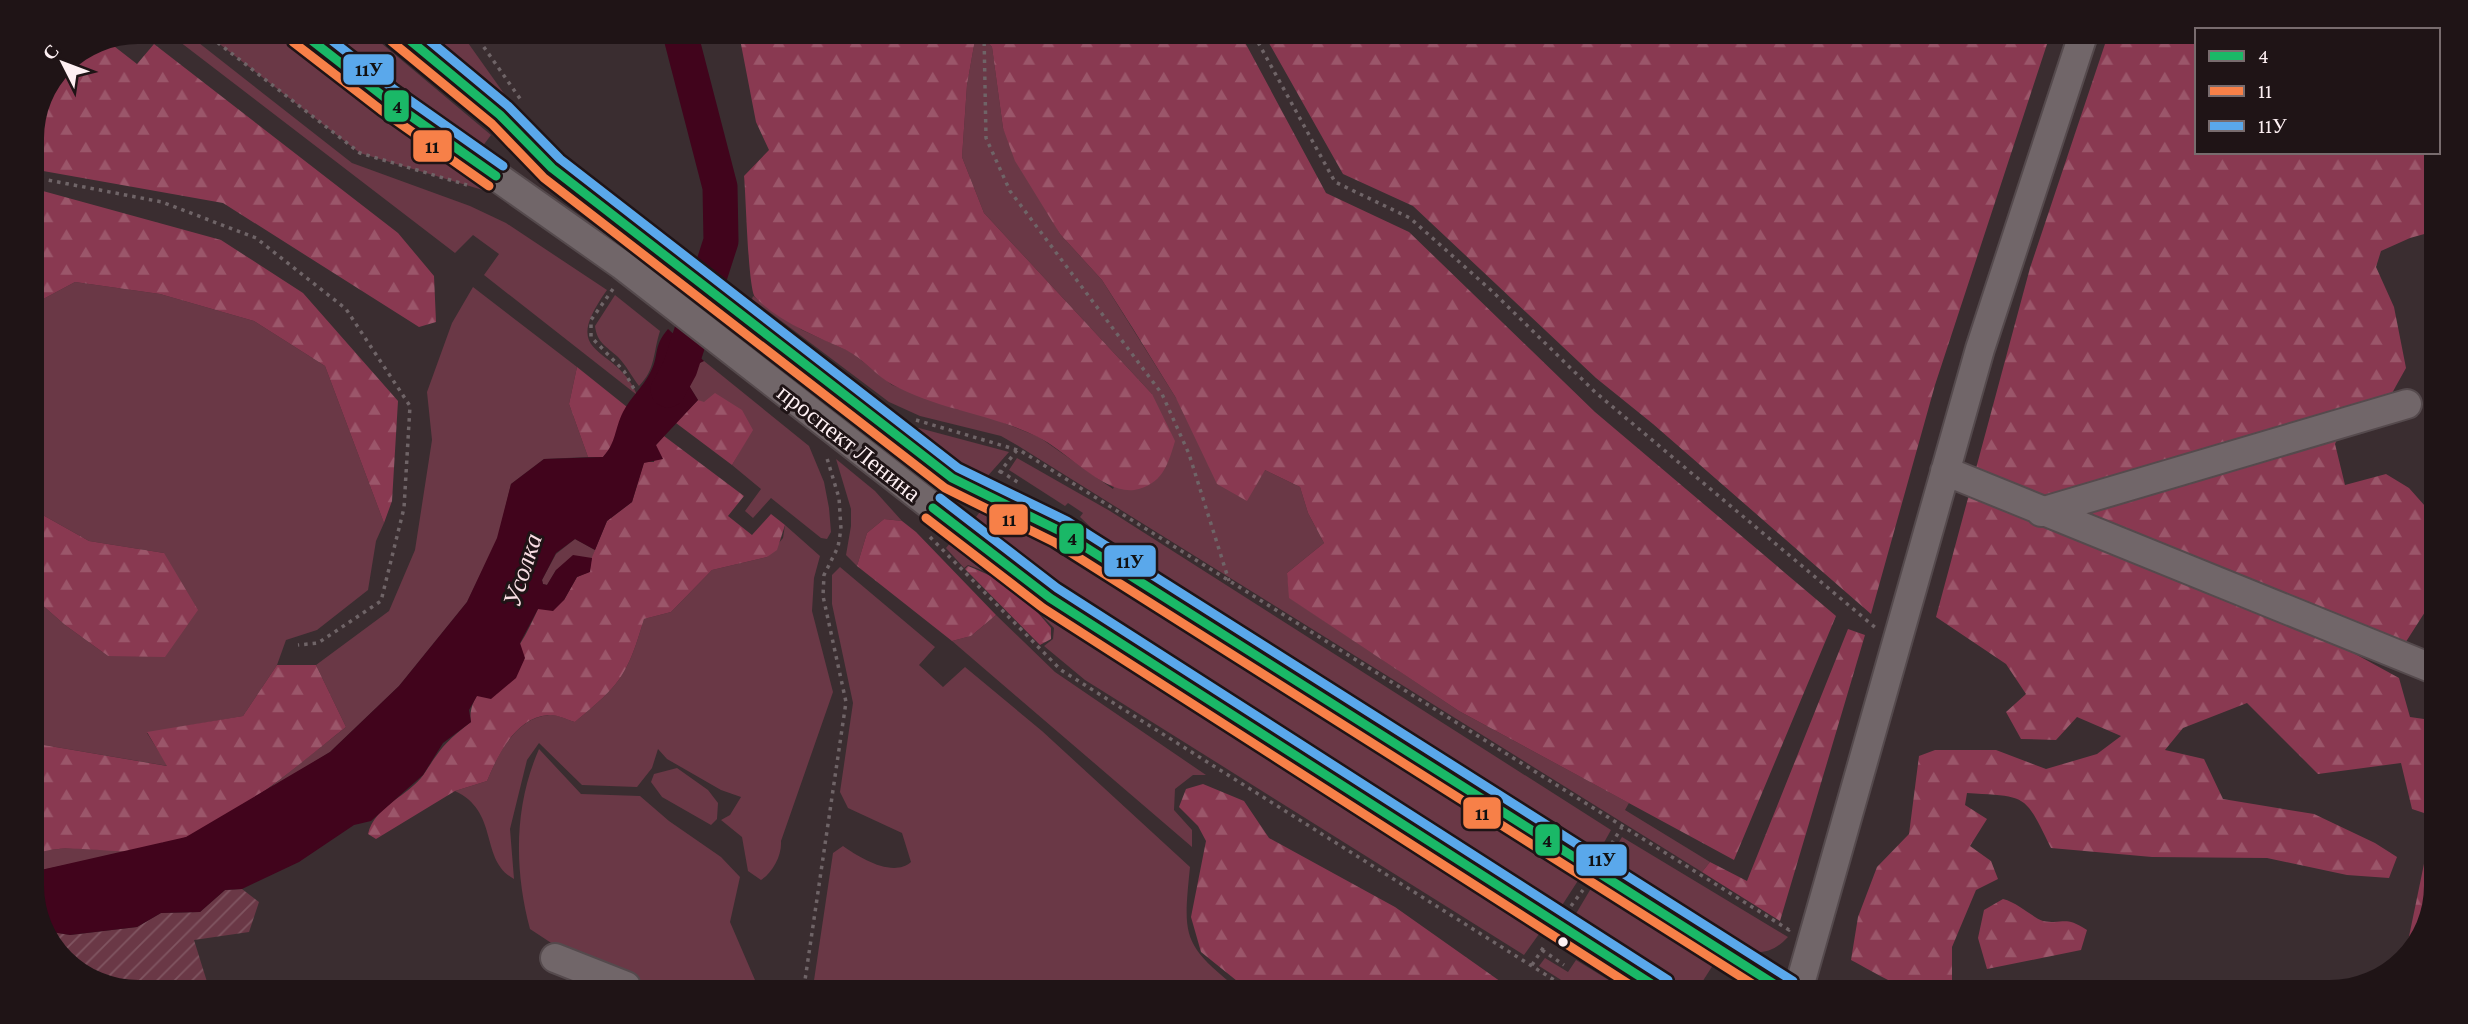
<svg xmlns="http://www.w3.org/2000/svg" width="2468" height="1024" font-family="'Crimson Pro',serif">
<defs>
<pattern id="forest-firs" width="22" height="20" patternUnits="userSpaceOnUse" patternTransform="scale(1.75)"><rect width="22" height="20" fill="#893951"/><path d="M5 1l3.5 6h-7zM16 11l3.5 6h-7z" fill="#9b566a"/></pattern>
<pattern id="garden-furrows" width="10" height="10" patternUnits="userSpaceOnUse" patternTransform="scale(1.75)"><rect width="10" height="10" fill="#6a3846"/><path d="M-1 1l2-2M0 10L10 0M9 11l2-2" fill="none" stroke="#805561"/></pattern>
</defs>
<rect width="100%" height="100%" fill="#3a2d30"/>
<path fill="#6a3846" d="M167,32h18l167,131 118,43 36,17 101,67c-50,70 9,53 30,105l-153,-120 15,-21 -26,-19 -18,18z
M204,32h69l193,141 20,18 -126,-38z
M317,32h51l123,103 -12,16z
M415,32l46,1 61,86z
M976,34h6l10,13 11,81 57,106 42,46 74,118 89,72 35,17 8,26 16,30 -37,30 3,25 169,113 170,92 -4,7 85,52 -8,10 -687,-428 -14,-8 -81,-20 -31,-14 -137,-103 1,-3 49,34 49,22 41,33 64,24 26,5 57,23 74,52 39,-95 -168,-181 -22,-56 5,-72z
M75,282l85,12 94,27 71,45 59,157 -8,18 -8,49 -51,40 -31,10 -9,25 -34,51 -96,17 21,33 -136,-23v-147l33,29 43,31 56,-103 -75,-12 -57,-32v-204z
M473,287l104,80 -8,37 19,53 -44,2 -33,25 -13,54 -31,64 -68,84 -69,66 -73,46 89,-71 -30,-62 73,-54 26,-61 17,-110 -5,-48 25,-69z
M615,295l45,36c-7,21 -4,38 -21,55 -7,-9 -13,-21 -21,-29 -12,-11 -21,-14 -23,-31z
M704,361l105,85 15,36 5,26 2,24 -4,7 -6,-1 -50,-40 -18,20 -8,-7 16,-22 -29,-24 20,-35 -54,-30 -13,-21 8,-13z
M907,427l12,1 90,24 -24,27z
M1017,458l93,53 501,319 -15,27 -473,-299 -43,-41 3,-4 -15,-10 -3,3 -56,-36z
M836,459l39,32 27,30 -18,-2 -17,14 -10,33 -11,-11 5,-29v-17z
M982,509l104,57 495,310 -22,34 -448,-285 -138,-104z
M785,525l35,31 -6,22 -2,33 21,81 -52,149c1,14 -8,31 -20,39l-13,-9 -6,-34 -21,-17 9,-5 11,-18 -20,-7 -54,-31 -9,-10 -6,19 -15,19 -55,-2 -43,-42 -12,17 -17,69 4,50c-35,-19 -14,-67 -59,-88l32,-10c11,-26 28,-63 62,-66 7,-1 19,5 26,7 46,-38 52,-46 69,-103l27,-7 41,-42 55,-13 16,-19z
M957,535c61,49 122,97 187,140 131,87 268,166 395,259l-15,21 -439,-275 -41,-34 9,-7 1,-11 -48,-49 -38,-14 -4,3 -18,-20z
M575,539l20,11 -3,8 -36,12 -9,15 -4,-1 -1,-4 14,-26z
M840,567l95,80 -16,18 24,22 22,-20 77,64 148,136c-7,70 -8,77 48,122l-425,-2 20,-134 10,-7c17,12 50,32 68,16l-9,-29 -54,-25 -8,-16 13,-89 -21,-99v-29z
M996,615l59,57 151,103h-13l-18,14 -1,21 18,20v17l-240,-206 19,-5z
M539,749l42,45 59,2 29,25 52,36 19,20 -10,45 28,65h-112l-81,-35 -35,-23c-16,-60 -16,-123 9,-180z
M677,768l31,22 10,13 -1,16 -6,6 -49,-28 -11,-15 3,-8z
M1622,837l166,100c-15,16 -28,18 -49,13l-134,-85z
M74,848l59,3 -101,21v-17l13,-5z
M1593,885l122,77 -18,28h-7l-116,-73z
M1545,958l23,14 8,-12 49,30h-48l-38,-24z"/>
<path fill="url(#forest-firs)" d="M739,34h237l-9,51 -5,72 22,56 168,181 23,47c-7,24 -13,44 -41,49 -30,4 -69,-40 -96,-53 -46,-23 -99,-27 -145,-52 -17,-9 -29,-26 -47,-35 -30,-14 -67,-28 -91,-53 -7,-8 -9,-103 -11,-121l25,-26 -13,-28z
M982,35h259l85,158 83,39 186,180 241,204 -102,244 -275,-149 -170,-113 -2,-25 37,-30 -16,-30 -8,-26 -35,-17 -18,31 -30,-17 -41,-86 -44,-71 -30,-47 -42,-46 -45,-73 -12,-33 -11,-81z
M1265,36l784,2 -114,347 -64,229 -218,-190 -57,-46 -183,-172 -70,-32z
M2107,38l90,1v113h239l-1,79 -25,7 -29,13 -5,16 18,40 12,61 -19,34 -42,18 -10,24 10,41 41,-11 23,14 24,27 -1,86 -30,47 -52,-13 -2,15 51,28 11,39 21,3 -1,95 -18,-6 -11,-46 -83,11 -71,-71 -64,25 -18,22 39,9 19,40 91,15 61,29 22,14 -8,21 -42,-3 -80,-17 -115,-1 -101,-9c-27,-55 -23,-51 -84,-55l-2,12 22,14 -17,27 21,15 7,18 -22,11 -24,57v38c-43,14 -64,-6 -101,-25l7,-43 19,-50 32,-33 10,-78 16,-6h61l50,19 51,-15 24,-18 -44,-19 -21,23 -35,-1 -15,-27 20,-18 -20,-30 -70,-47 94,-349z
M110,43l27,21 17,-20 244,189 36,43 2,46 -17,5 -196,-124 -191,-34v-38l31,-69z
M32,188l189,52 82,53 95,108 -6,100 -8,22 -59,-157 -71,-45 -94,-27 -85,-12 -43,23z
M577,367l50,40 -14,38 -10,12h-15l-19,-53z
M715,393l27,17 11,20 -21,35 -56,-42 22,-23 6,2z
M664,436l80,60 -16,20 24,19 19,-21 14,11 -8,25 -10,7 -55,13 -41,42 -27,7c-17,57 -23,65 -69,103 -7,-2 -19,-8 -27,-7 -33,3 -50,40 -61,66l-32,10 -79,48 -8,-5c7,-29 40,-37 56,-60 17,-26 21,-32 47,-52 -5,-29 33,-56 49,-78 7,-11 13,-24 18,-35l26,-9 13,-23 12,-5 3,-15 15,-36 25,-19 12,-40h10l2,-17z
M32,509l57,32 75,12 34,57 -33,47 -57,-1 -43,-31 -33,-29z
M884,519l18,2 14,11 80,83 -25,21 -19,5 -95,-75 10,-33z
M968,566c44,18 53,26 83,62v11l-11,6 -75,-76z
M1848,629l17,6 -85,286 -78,-49 8,-10 37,19z
M277,665h39l30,62c-57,45 -139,119 -214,124 -34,2 -67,-9 -100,4v-112l135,23 -20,-34 96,-16z
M1203,784l41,17 25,37 126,69 109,77 26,6 -283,-1 -46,-37 -10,-35 15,-76 -8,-15 -19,-19 7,-18z
M2429,854v73l-24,29 20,-97z
M2003,899c16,4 30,19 40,22 22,4 20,-6 44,9l-6,20 -94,19 -9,-31 6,-28z"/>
<path fill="url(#garden-furrows)" d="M242,889l17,13 -10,30 -55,8 14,45h-111l-44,-34 -7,-20 24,4 67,-8 24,-14 39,-1 25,-22z"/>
<path fill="#41041c" d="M668,329l36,32 -11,5 -8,13 13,21 -42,45 7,14 -19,4 -12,39 -25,19 -12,29 -20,-11 -19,14 -14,27 1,4 4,1 9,-15 17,-15 19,3 -2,14 -13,5 -13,23 -11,11 -15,-2 -18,34 5,15 -9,20 -25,21 -14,-3 -8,14 2,12 -28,21 -20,32 -52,46 -17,4 -55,37 -57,27 -17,1 -25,22 -39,1 -24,14 -67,8 -24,-4 -14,-37v-22l154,-35 144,-85 69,-66 68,-84 30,-64 14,-54 33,-25 59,-2c14,-16 11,-27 20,-45 7,-14 20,-25 27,-39 10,-18 2,-25 18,-44z"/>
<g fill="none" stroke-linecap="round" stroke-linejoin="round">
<path stroke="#41041c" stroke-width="35" d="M668,390l12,-22 41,-127 -1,-54 -40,-154"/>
<defs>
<path id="minor" d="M301,32l87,68 234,165 428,333 611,392
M399,32l101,83 52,53 311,243 89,67 108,53 726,460
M1945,471l486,197
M2041,512l366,-108
M555,958l71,28
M1798,991l182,-642 102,-311"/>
</defs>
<use href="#minor" stroke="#554a4d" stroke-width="32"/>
<path stroke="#6f6467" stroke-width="3.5" stroke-dasharray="3.5 5" stroke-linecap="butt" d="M204,32l156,121 107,32
M474,33l47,67
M984,34l2,104 24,53 152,203 27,60 40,127
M1254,35l81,147 75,36 83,74 102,100 282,237
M32,177l130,25 94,36 90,71 64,97 -6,102 -23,93 -63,42 -20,2
M613,289l-22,31v17l33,34 10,18
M916,420l105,31 768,479 1,-2
M1000,471l19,12
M999,473l18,-23
M930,537l131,133 509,320
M1607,851l15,-24
M1571,906l12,-16
M1542,950l22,15
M1532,965l13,-20
M804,987l42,-285 -23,-106 1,-21 14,-28 3,-18 -2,-31 -13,-43"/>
<use href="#minor" stroke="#716669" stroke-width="28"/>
<defs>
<path id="bus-1" d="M301,32l87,68 108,76
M400,32l100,83 52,53 400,310 108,53 725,460
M933,508l117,90 611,392"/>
<path id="bus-2" d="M391,41l101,83 52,54 401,310 109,54 708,448
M293,42l88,68 108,76
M926,518l117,90 595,382"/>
<path id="bus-3" d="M321,32l74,58 108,76
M419,32l89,74 52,53 398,309 109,53 726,460
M940,498l117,90 611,392"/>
</defs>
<use href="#bus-1" stroke="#1f1416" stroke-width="14"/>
<use href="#bus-2" stroke="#1f1416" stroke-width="14"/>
<use href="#bus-3" stroke="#1f1416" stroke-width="14"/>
<use href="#bus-1" stroke="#1ab867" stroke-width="9"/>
<use href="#bus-2" stroke="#f78048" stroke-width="9"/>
<use href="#bus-3" stroke="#5aa8eb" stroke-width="9"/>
</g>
<circle fill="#fef0f3" stroke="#1f1416" stroke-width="2.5" cx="1563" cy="942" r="6"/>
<g text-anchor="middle" stroke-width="6" stroke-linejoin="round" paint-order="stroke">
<g font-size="24" fill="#fef0f3" stroke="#1f1416">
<text transform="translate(849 443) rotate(38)" y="8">проспект Ленина</text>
</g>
<g font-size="26" font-style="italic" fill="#f8dde2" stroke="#1f1416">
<text transform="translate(522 570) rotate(-72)" y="9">Усолка</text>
</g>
</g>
<path d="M0 0H2468V1024H0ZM138 44H2330A94 94 0 0 1 2424 138V886A94 94 0 0 1 2330 980H138A94 94 0 0 1 44 886V138A94 94 0 0 1 138 44Z" fill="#1f1416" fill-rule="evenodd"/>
<g stroke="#1f1416" stroke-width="2.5">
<rect x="342" y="53" width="53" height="33" rx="7" fill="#5aa8eb"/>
<rect x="383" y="89" width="27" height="34" rx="7" fill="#1ab867"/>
<rect x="412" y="129" width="41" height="34" rx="7" fill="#f78048"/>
<rect x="988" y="503" width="41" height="33" rx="7" fill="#f78048"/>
<rect x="1058" y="522" width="27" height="33" rx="7" fill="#1ab867"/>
<rect x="1103" y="544" width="54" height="34" rx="7" fill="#5aa8eb"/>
<rect x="1462" y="796" width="40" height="34" rx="7" fill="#f78048"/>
<rect x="1534" y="823" width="27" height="34" rx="7" fill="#1ab867"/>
<rect x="1575" y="843" width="53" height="34" rx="7" fill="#5aa8eb"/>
</g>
<g font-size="19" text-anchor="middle" font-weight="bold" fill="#111">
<text x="369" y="76">11У</text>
<text x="397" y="113">4</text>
<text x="432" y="153">11</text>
<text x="1009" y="526">11</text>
<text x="1072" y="545">4</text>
<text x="1130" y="568">11У</text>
<text x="1482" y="820">11</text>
<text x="1547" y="847">4</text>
<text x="1602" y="866">11У</text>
</g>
<rect x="2195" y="28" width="245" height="126" fill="#1f1416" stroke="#786c6e" stroke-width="2"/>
<rect x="2209" y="51" width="35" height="10" fill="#1ab867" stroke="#786c6e" stroke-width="2"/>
<text x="2258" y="63" font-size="21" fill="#fef0f3">4</text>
<rect x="2209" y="86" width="35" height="10" fill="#f78048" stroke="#786c6e" stroke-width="2"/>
<text x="2258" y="98" font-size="21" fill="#fef0f3">11</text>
<rect x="2209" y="121" width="35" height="10" fill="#5aa8eb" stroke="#786c6e" stroke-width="2"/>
<text x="2258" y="133" font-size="21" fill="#fef0f3">11У</text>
<g transform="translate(63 63) rotate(312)" stroke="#1f1416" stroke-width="5" paint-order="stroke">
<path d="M0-5L12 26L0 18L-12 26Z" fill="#fef0f3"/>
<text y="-10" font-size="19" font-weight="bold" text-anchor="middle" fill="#fef0f3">С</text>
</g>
</svg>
